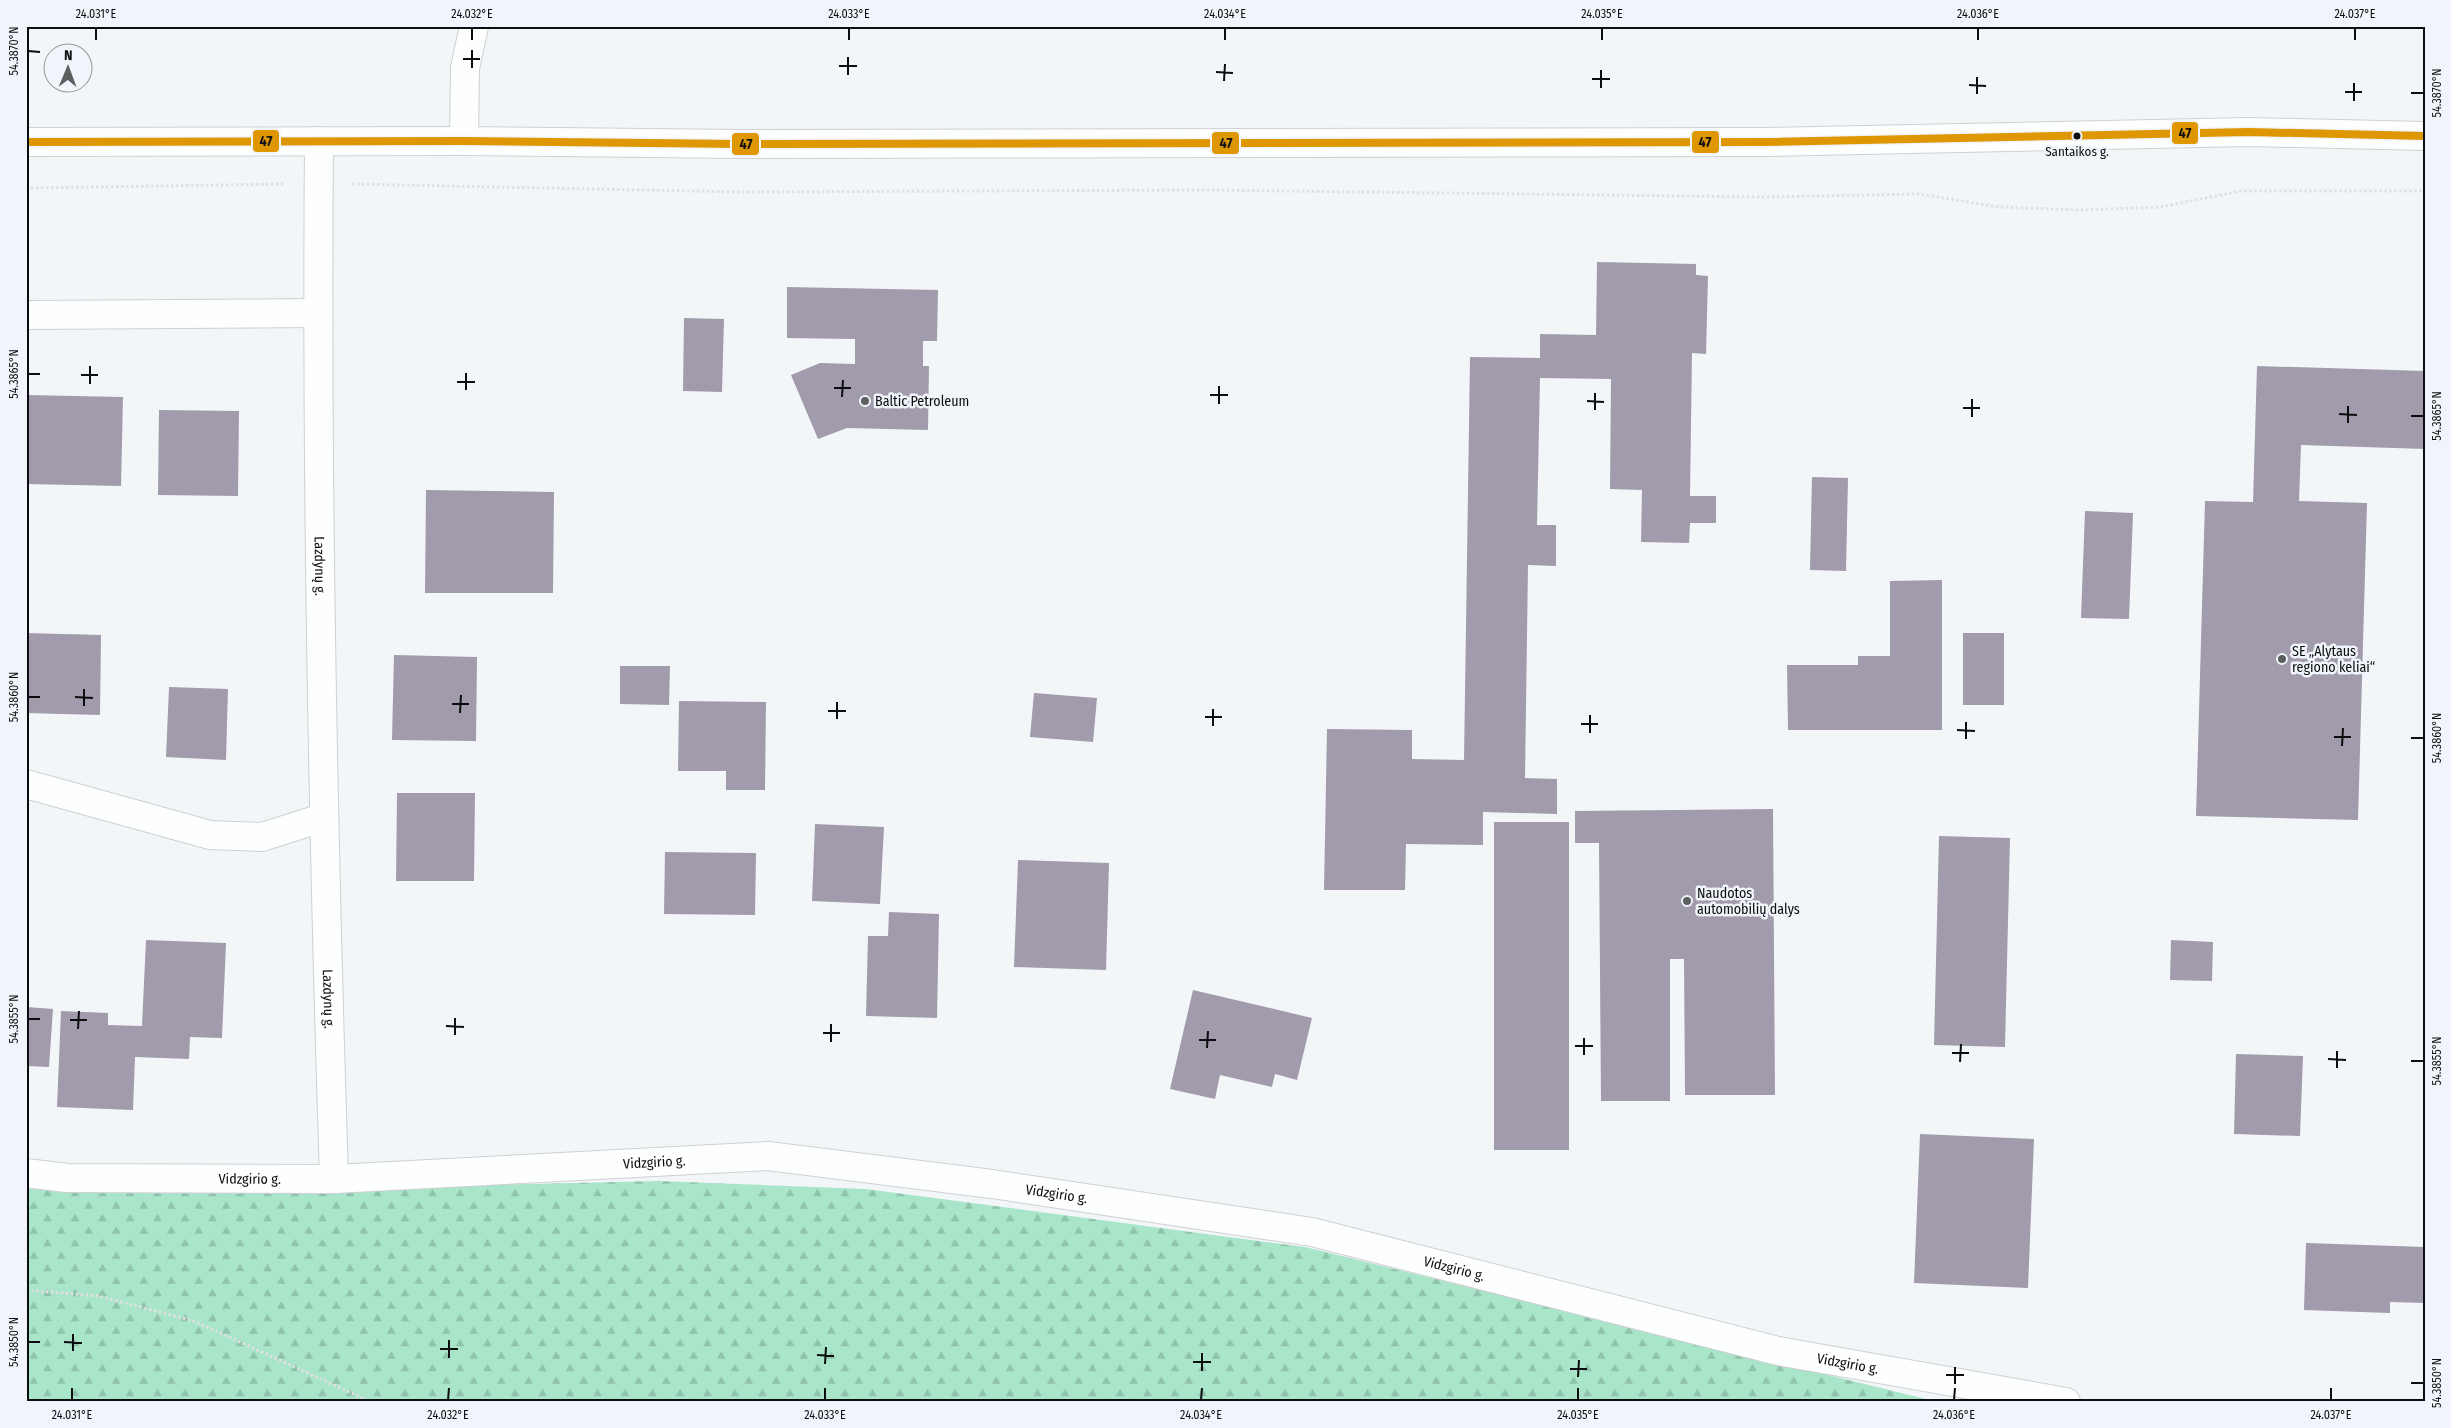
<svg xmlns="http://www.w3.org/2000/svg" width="2451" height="1428" font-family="'Fira Sans Condensed',sans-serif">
<defs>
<pattern id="forest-firs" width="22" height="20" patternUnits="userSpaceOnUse" patternTransform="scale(1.25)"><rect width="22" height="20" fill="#a9e5c9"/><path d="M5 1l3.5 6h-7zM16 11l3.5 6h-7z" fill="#90c3ab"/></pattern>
</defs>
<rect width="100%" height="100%" fill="#f3f6f9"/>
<path fill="url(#forest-firs)" d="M26,1179l123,14 509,-12 208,8 439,58 633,155h-1912z"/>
<path fill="#a19bab" d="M1597,262l99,2v11l12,1 -2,78 -14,-1 -2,143h26v27h-26l-1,20 -48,-1 1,-52 -32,-1 1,-110 -71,-1 -3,147h19v41l-28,-1 -3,213 32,1v35l-74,-2v33l-77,-1 -1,46h-81l3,-161 85,1v29l52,1 6,-403 70,1v-24l56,1z
M787,287l151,3 -1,51h-14v25h6l-1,64 -81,-2 -29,11 -27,-64 29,-12 35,1v-25l-68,-1z
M684,318l40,1 -2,73 -39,-1z
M2257,366l168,5v78l-124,-4 -2,56 68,2 -9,317 -162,-4 9,-315 48,1z
M26,395l97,2 -2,89 -95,-2z
M159,410l80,1 -1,85 -80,-1z
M1812,477l36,1 -2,93 -36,-1z
M426,490l128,2 -1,101h-128z
M2085,511l48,2 -4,106 -48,-1z
M1942,580v150h-154l-1,-65h71v-9h32v-75z
M26,633l75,2 -1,80 -74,-2z
M1963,633h41v72h-41z
M394,655l83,2 -1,84 -84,-1z
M620,666h50l-1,39 -49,-1z
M169,687l59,2 -2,71 -60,-3z
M1034,693l63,5 -4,44 -63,-5z
M679,701l87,1 -1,88h-39v-19h-48z
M397,793h78l-1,88h-78z
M1773,809l2,286h-90l-1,-136h-14v142h-69l-2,-258h-24v-32z
M1494,822h75v328h-75z
M815,824l69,3 -4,77 -68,-3z
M1939,836l71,2 -5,209 -71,-2z
M665,852l91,1 -1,62 -91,-1z
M1018,860l91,3 -3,107 -92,-3z
M889,912l50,2 -2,104 -71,-2 2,-80h20z
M146,940l80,3 -4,95 -32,-1 -1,22 -54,-2 -2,53 -76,-3 4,-96 47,2v12l34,1z
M2171,940l42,2 -1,39 -42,-1z
M1193,990l119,28 -15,62 -22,-6 -3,13 -52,-12 -5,24 -45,-10z
M26,1007l27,2 -4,58 -23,-1z
M2236,1054l67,2 -3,80 -66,-2z
M1920,1134l114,5 -6,149 -114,-5z
M2306,1243l119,4v56l-35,-1v11l-86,-3z"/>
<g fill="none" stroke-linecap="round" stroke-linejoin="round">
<defs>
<g id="street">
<path id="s1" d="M319,141c-3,346 4,692 15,1038"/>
<path d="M464,141l1,-73 9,-42"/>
<path d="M26,315l290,-2"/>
<path d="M26,784l184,51 52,2 60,-19"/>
<path id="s2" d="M26,1173l41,5 267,1 434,-23 224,28 320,48 466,119 288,51"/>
</g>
<path id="primary" d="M26,142l438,-1 277,3 1023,-2 485,-10 176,4"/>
</defs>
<use href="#street" stroke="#ced0d2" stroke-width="30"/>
<use href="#primary" stroke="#ced0d2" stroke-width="30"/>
<path stroke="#dfe0e0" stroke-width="3" stroke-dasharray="2.5 2.5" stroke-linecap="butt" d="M352,184l388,8 467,-2 556,7 156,-3 80,13 82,3 79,-3 81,-16h184
M26,188l260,-4
M26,1290l72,6 96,25 177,81"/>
<use href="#street" stroke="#fdfefe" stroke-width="28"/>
<use href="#primary" stroke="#fdfefe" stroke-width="28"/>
<defs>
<path id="bus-1" d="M26,142l438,-1 277,3 1023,-2 485,-10 176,4"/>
</defs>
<use href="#bus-1" stroke="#f1f5fb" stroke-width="11"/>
<use href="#bus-1" stroke="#df9701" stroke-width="8"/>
</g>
<path fill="none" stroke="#0b0d0e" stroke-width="2" d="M96,40v-12M472,40v-12M849,40v-12M1225,40v-12M1602,40v-12M1978,40v-12M2355,40v-12M28,51l12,1M463,59h17M839,66h18M472,68v-18M1216,72l17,1M848,75v-18M1592,79h18M1224,81l1,-17M1969,85l17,1M1601,88v-18M2345,92h17M2411,93h13M1977,94v-17M2354,101v-18M28,374h12M81,375h17M457,382h18M90,384v-18M834,388h17M466,390v-17M1210,395h18M842,397l1,-17M1587,401l17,1M1219,404v-18M1963,408h17M1595,410v-17M2339,414l18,1M2411,416h13M1972,417v-18M2348,423v-17M28,697h12M75,697l18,1M452,704h17M84,706v-17M828,711h18M460,713l1,-18M1205,717h17M837,719v-17M1581,724h17M1213,726v-17M1957,730l18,1M1590,733v-18M2334,737h17M2411,738h13M1966,739v-17M2342,746l1,-18M28,1019h12M70,1020h17M446,1026l18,1M78,1029l1,-18M823,1033h17M455,1035v-17M1199,1040h17M831,1042v-18M1575,1046h18M1207,1048l1,-17M1952,1053h17M1584,1055v-17M2328,1059l18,1M2411,1061h13M1960,1062l1,-18M2337,1068v-17M28,1342h12M64,1342l18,1M440,1349h18M73,1351v-17M817,1355l17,1M449,1358v-18M1193,1362h18M825,1364l1,-17M1570,1369h17M1202,1371v-18M1946,1375h18M1578,1377l1,-17M2411,1383h13M1955,1384v-17M72,1400v-12M448,1400l1,-12M825,1400v-12M1201,1400l1,-12M1578,1400v-12M1954,1400l1,-12M2331,1400v-12"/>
<circle fill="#0b0d0e" stroke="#f1f5fb" stroke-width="2" cx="2077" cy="136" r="4.5"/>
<g fill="#5c5f60" stroke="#f1f5fb" stroke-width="2">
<circle cx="865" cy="401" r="5"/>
<circle cx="2282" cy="659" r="5"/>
<circle cx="1687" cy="901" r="5"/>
</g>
<g text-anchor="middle" stroke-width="5" stroke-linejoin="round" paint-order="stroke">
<g font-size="13" fill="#0b0d0e" stroke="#f1f5fb">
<text x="2077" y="156">Santaikos g.</text>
</g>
<g font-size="14" fill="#0b0d0e" stroke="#f1f5fb" text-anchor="start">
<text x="875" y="406">Baltic Petroleum</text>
<text x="2292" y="656">SE „Alytaus<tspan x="2292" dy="16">regiono keliai“</tspan></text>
<text x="1697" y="898">Naudotos<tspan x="1697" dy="16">automobilių dalys</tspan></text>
</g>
<g font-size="14" fill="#0b0d0e" stroke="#f1f5fb">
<text dy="5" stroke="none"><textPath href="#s1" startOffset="425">Lazdynų g.</textPath></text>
<text dy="5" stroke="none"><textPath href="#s1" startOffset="858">Lazdynų g.</textPath></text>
<text dy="5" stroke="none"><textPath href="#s2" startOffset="629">Vidzgirio g.</textPath></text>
<text dy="5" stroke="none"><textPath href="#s2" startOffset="224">Vidzgirio g.</textPath></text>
<text dy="5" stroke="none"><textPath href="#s2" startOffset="1034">Vidzgirio g.</textPath></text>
<text dy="5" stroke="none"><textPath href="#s2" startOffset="1439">Vidzgirio g.</textPath></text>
<text dy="5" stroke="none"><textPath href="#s2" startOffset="1844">Vidzgirio g.</textPath></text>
</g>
</g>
<g stroke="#f1f5fb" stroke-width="2">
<rect x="2171" y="121" width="28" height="24" rx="5" fill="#df9701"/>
<rect x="252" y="129" width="28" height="24" rx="5" fill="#df9701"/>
<rect x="1691" y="130" width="29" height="24" rx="5" fill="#df9701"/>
<rect x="1211" y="131" width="29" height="24" rx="5" fill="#df9701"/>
<rect x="731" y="132" width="29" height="24" rx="5" fill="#df9701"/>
</g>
<g font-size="14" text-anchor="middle" font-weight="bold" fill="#111">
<text x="2185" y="138">47</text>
<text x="266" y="146">47</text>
<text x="1705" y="147">47</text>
<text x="1226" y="148">47</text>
<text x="746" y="149">47</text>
</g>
<rect width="2451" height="1428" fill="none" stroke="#f1f5fb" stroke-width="55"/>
<g transform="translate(68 68) rotate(1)"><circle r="24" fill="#f1f5fb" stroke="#95989c"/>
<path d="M0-4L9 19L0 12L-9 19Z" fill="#5c5f60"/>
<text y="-8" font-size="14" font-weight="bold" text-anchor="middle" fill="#0b0d0e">N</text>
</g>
<rect x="28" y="28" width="2396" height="1372" fill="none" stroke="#0b0d0e" stroke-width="2"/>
<g font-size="12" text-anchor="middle" fill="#0b0d0e">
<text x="96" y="18">24.031°E</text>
<text x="472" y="18">24.032°E</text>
<text x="849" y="18">24.033°E</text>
<text x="1225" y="18">24.034°E</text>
<text x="1602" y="18">24.035°E</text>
<text x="1978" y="18">24.036°E</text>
<text x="2355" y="18">24.037°E</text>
<text transform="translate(14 51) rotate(-90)" y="4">54.3870°N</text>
<text transform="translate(2437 93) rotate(-90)" y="4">54.3870°N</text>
<text transform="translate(14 374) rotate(-90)" y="4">54.3865°N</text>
<text transform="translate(2437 416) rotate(-90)" y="4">54.3865°N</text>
<text transform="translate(14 697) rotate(-90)" y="4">54.3860°N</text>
<text transform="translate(2437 738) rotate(-90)" y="4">54.3860°N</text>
<text transform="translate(14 1019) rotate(-90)" y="4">54.3855°N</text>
<text transform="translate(2437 1061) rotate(-90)" y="4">54.3855°N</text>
<text transform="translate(14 1342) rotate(-90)" y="4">54.3850°N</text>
<text transform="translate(2437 1383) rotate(-90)" y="4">54.3850°N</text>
<text x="72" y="1419">24.031°E</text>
<text x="448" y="1419">24.032°E</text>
<text x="825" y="1419">24.033°E</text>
<text x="1201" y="1419">24.034°E</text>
<text x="1578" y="1419">24.035°E</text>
<text x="1954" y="1419">24.036°E</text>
<text x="2331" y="1419">24.037°E</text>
</g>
</svg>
